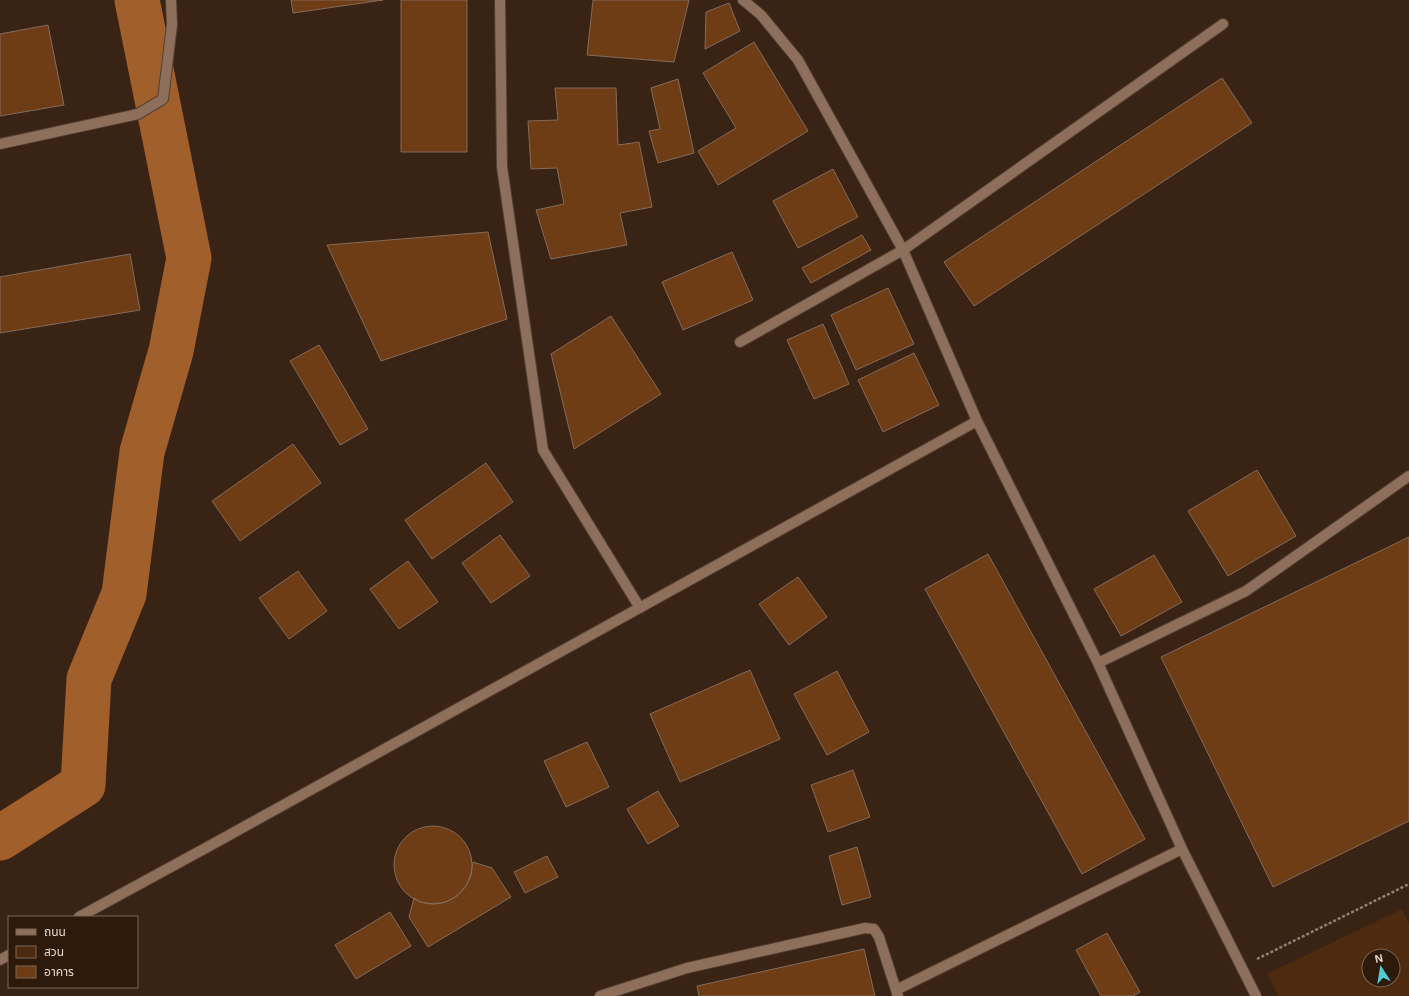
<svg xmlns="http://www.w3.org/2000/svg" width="1409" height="996" font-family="Arial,'Noto Sans Thai',sans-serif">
<rect width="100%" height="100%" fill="#382315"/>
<path fill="#4e2a0e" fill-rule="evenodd" d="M1402,909l7,15v72h-131l-11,-22zM1369,956h24v24h-24z"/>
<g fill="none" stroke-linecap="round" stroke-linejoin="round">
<path stroke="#a15f2c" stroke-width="45" d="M0,838l83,-53 6,-106 35,-85 18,-142 29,-101 18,-93 -52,-258"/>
</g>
<path fill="#6e3d16" stroke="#846b5b" d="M291,0h92l-90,13z
M401,0h66v152h-66z
M593,0h96l-15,62 -87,-7z
M729,3l11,28 -35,18 1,-37z
M48,25l16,80 -64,11v-82z
M754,42l54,89 -90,54 -20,-34 38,-23 -33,-55z
M1222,78l30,45 -278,183 -30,-44z
M678,79l16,74 -36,10 -9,-32 11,-2 -9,-41z
M555,88h61l2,57 21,-3 13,65 -32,6 7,32 -76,14 -15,-49 28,-6 -7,-36 -26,1 -3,-48 30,-1z
M833,169l25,48 -60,31 -25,-47z
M488,232l19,87 -126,42 -54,-116z
M862,235l9,15 -60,33 -9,-15z
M732,252l21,48 -70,30 -21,-48z
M130,254l10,56 -140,23v-56z
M888,288l26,56 -58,26 -25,-55z
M611,316l50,78 -87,55 -23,-95z
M823,324l26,60 -35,15 -27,-59z
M319,345l49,84 -28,16 -50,-84z
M914,353l25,52 -56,27 -25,-52z
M293,444l28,39 -81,58 -28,-40z
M486,463l27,39 -81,57 -27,-39z
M1257,470l39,66 -68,40 -40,-65z
M500,535l30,41 -39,27 -29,-40z
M1409,537v284l-136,66 -112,-230z
M988,554l157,285 -63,35 -157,-285z
M1154,555l28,47 -61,34 -27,-47z
M408,561l30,41 -39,27 -29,-40z
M298,571l29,40 -38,28 -30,-41z
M798,577l29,40 -38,28 -30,-41z
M750,670l30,69 -100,43 -30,-68z
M837,671l32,61 -42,23 -33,-61z
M587,742l22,45 -43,20 -22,-46z
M853,770l17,47 -42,15 -17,-47z
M658,791l21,35 -31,18 -21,-35z
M394 865a39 39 0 1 1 78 0a39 39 0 1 1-78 0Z
M857,847l14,50 -29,8 -13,-49z
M547,856l11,21 -33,16 -11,-21z
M473,862l19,6 19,29 -83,50 -19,-30 5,-19 6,4 13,2 13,-2 11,-6 9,-10 5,-11z
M390,912l21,34 -55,33 -21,-34z
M1107,933l33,59 -7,4h-32l-25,-46z
M864,949l11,47h-176l-2,-10z"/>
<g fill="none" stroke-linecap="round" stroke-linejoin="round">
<defs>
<path id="minor" d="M500,0l2,167 41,283 97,158
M743,0l18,15 37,45 105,190 74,171 121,242 84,186 74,147
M0,144l138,-30 25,-15 9,-74 -1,-25
M740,342l163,-92 320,-226
M1098,663l148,-72 163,-115
M79,917l134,-73 764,-423
M0,960l9,-5
M600,996l87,-28 178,-40 9,1 5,8 17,53
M898,996l-2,-6 286,-141"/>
</defs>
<use href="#minor" stroke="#544033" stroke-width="12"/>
<path stroke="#928175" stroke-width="2.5" stroke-dasharray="3 2" stroke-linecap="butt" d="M1257,959l152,-75"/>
<use href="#minor" stroke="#8d6f5b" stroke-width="10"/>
</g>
<rect x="8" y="916" width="130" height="72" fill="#2e1a0b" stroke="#786659"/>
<rect x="16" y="929" width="20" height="6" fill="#8d6f5b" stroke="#786659"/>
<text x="44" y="936" font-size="12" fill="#e6d8cf">ถนน</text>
<rect x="16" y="946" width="20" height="12" fill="#4e2a0e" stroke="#786659"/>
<text x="44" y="956" font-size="12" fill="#e6d8cf">สวน</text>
<rect x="16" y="966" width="20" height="12" fill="#6e3d16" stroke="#786659"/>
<text x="44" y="976" font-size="12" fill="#e6d8cf">อาคาร</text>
<g transform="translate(1381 968) rotate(348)"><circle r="19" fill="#2e1a0b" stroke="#786659"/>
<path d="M0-3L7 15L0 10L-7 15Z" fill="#52cbd8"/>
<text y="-6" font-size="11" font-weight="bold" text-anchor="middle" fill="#e6d8cf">N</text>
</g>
</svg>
